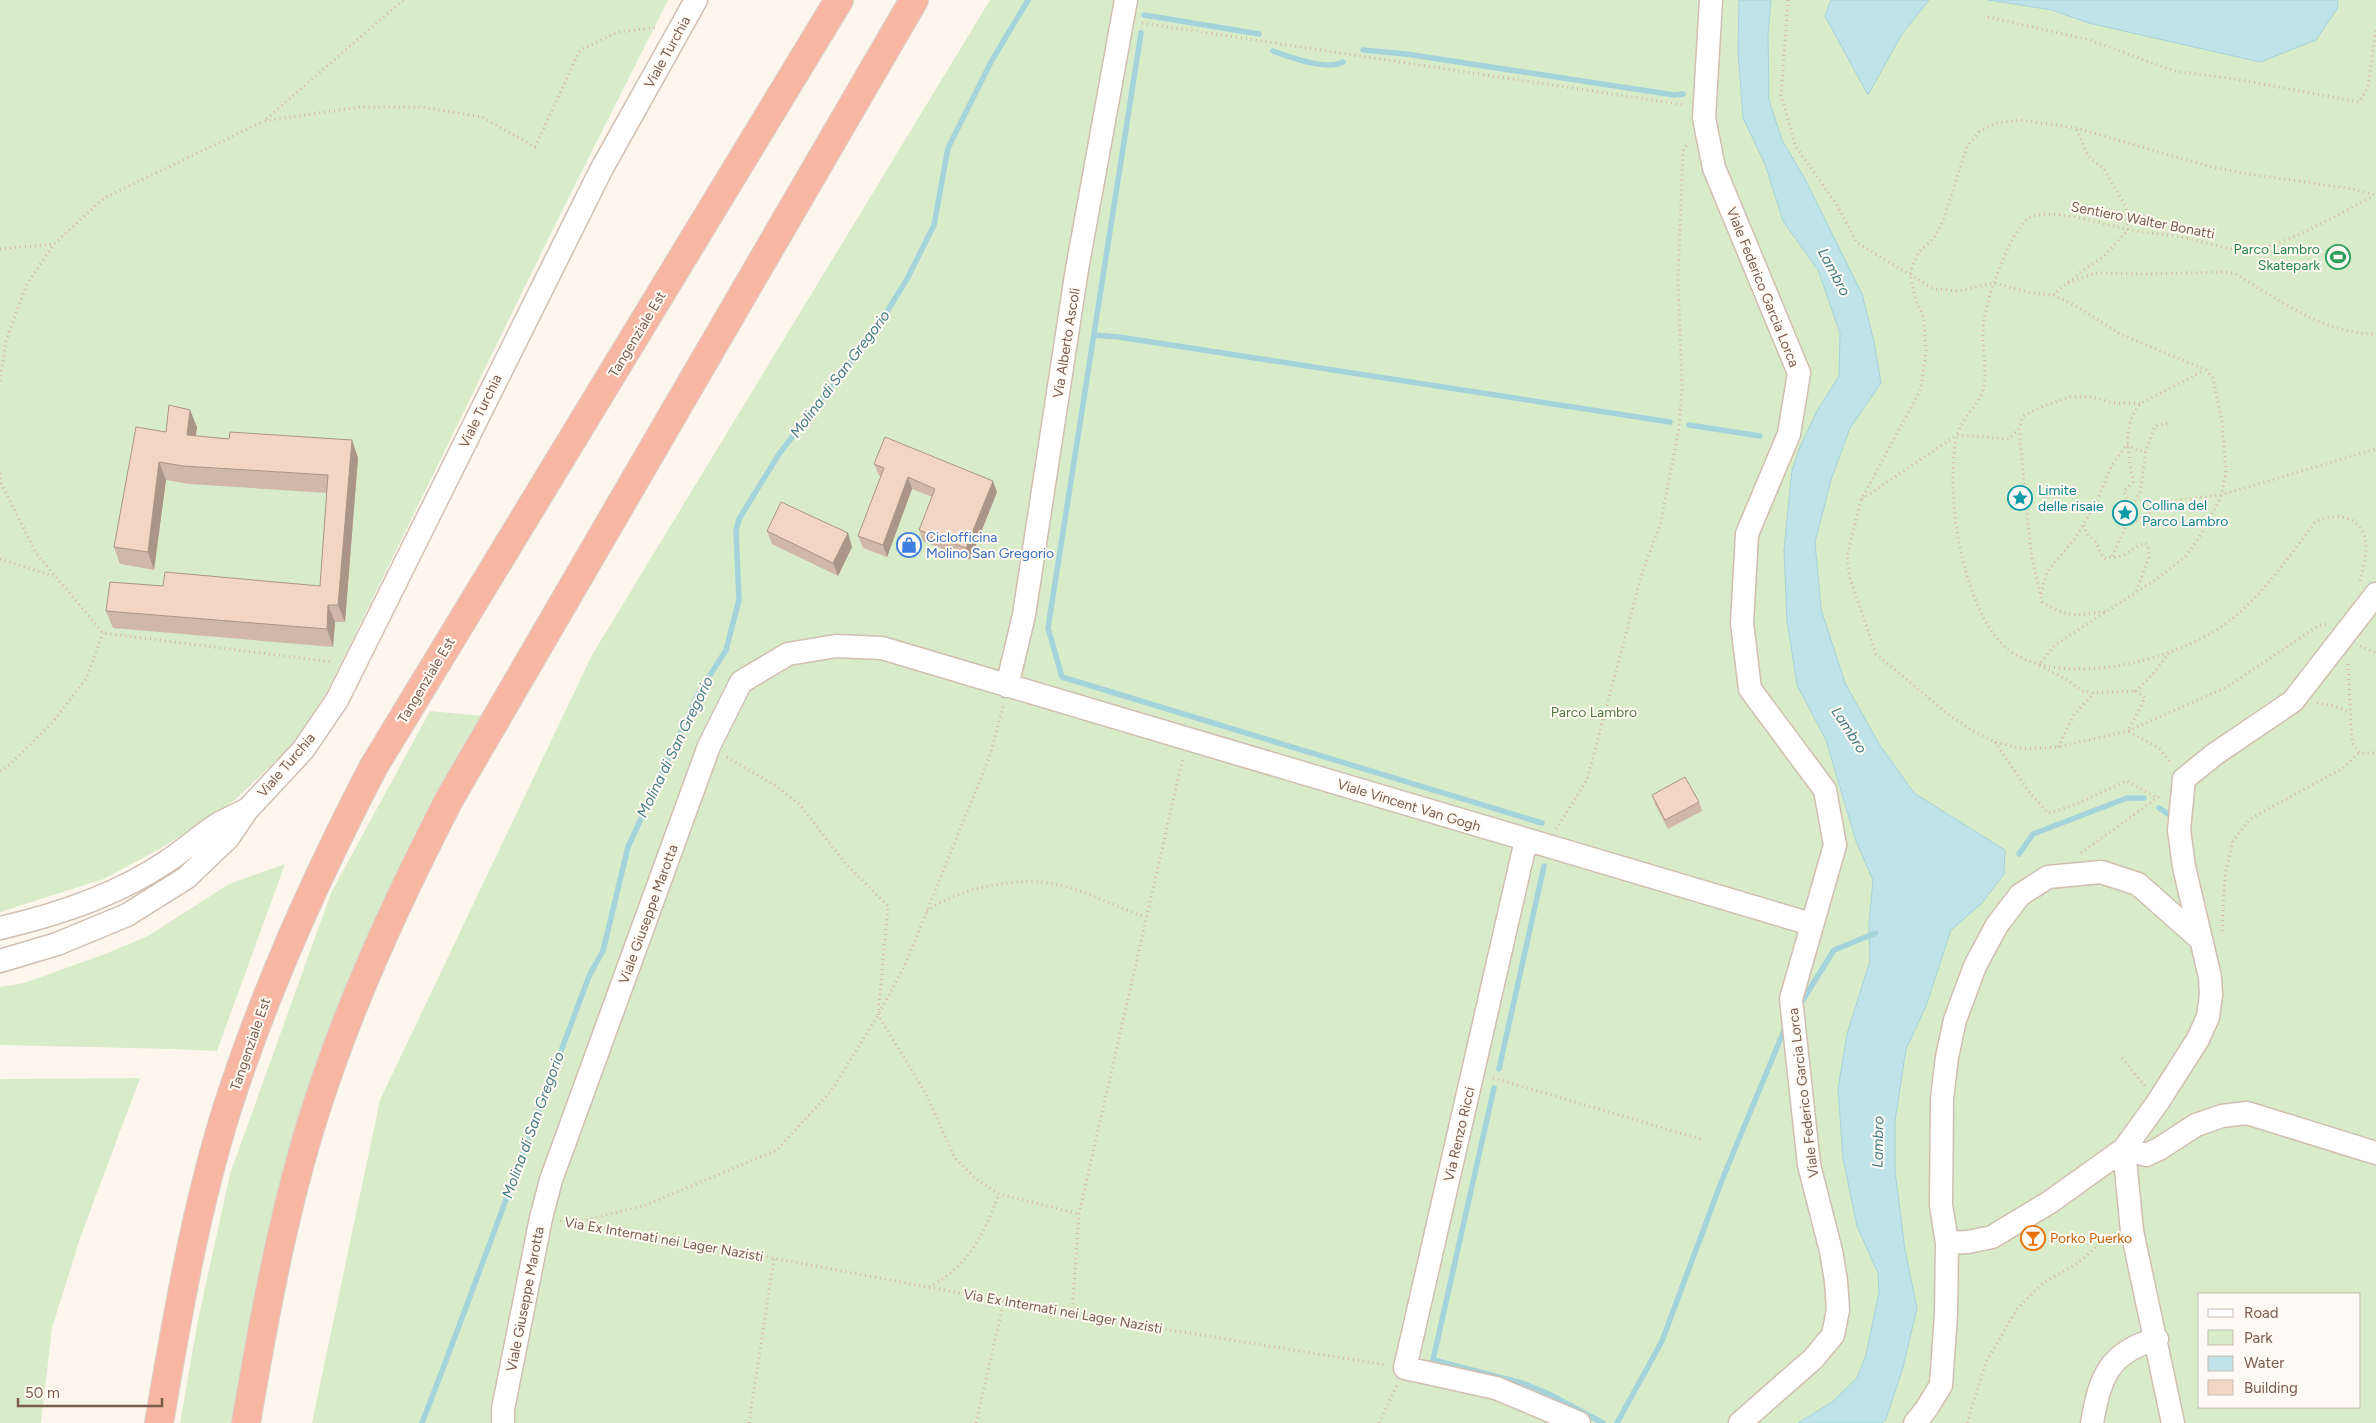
<svg xmlns="http://www.w3.org/2000/svg" width="2376" height="1423" font-family="Figtree,sans-serif">
<rect width="100%" height="100%" fill="#fdf6ec"/>
<path fill="#d8ecc9" fill-rule="evenodd" d="M0,0h668l-111,221 -230,471 -36,55 -56,53 -70,46 -61,33 -104,33z
M990,0h1386v1423h-2064l68,-323 212,-445zM2200,1294h160v113h-160z
M430,711l54,5 -105,199 -145,508h-54l18,-103 32,-146 101,-281z
M285,864l-68,187 -43,-2 -174,-4v-58l24,-4 81,-29 43,-18 81,-52z
M140,1078l-60,160 -28,90 -11,95h-41v-344z"/>
<path fill="#bfe3e8" stroke="#a5d3da" d="M1739,0h32l-3,34 1,66 13,40 23,39 57,115 12,48 7,41 -31,45 -19,52 -16,62 6,67 24,74 34,61 35,49 91,57 -1,24 -22,29 -31,27 -25,76 -20,43 -11,72v50l10,79 12,58 -14,59 -17,52 -4,4h-84l34,-21 25,-24 9,-23 13,-63 -1,-19 -21,-47 -14,-68 -5,-69 9,-55 23,-73 -1,-38 4,-43 -17,-39 -30,-101 -29,-55 -10,-65 -3,-70 8,-80 8,-23 17,-36 22,-35 1,-43 -22,-63 -35,-49 -18,-57 -22,-46 -5,-67z
M1831,0h98l-27,34 -34,61 -43,-79z
M1988,0h350l-1,9 -21,31 -56,22 -171,-39 -37,-13z"/>
<g fill="none" stroke-linecap="round" stroke-linejoin="round">
<path stroke="#a5d3da" stroke-width="5.5" d="M1144,15l115,19
M1141,33l-93,595 14,49 480,146
M1363,50l43,4 268,41 9,-1
M1273,51c17,6 54,20 70,11
M1094,335l25,2 551,85
M1689,425l71,11
M2159,808l15,10
M2019,854l14,-20 94,-36h17
M1801,1003l33,-53 42,-17
M1499,1069l45,-203
M1494,1088l-61,272 89,23 27,11 54,29
M422,1423c58,-149 111,-300 168,-449l13,-23 25,-104 70,-153 28,-44 13,-50 -3,-69 3,-12 40,-65 98,-126 30,-49 27,-54 14,-77 43,-86 37,-62
M1617,1423l45,-82 60,-161 63,-152"/>
<defs>
<path id="street" d="M1711,0l-7,118 10,50 85,205 -10,61 -42,100 -5,89 8,66 75,101 10,55 -44,154 18,166 22,86 5,30 2,29 -5,25 -20,24 -73,64
M1007,686l17,-71 53,-346 49,-269
M1526,840l-121,528 91,20 83,35
M0,928c57,-13 117,-33 166,-66 16,-10 30,-23 46,-34 10,-7 23,-12 34,-18
M0,961l57,-17 70,-29 59,-37 42,-40 19,-28 56,-60 34,-50 264,-530 95,-170
M2124,1149l8,82 41,192
M2124,1149l22,6 13,-6 37,-24 26,-9 25,-3 129,40
M1947,1243l21,-1 24,-5 58,-35 74,-53 34,-47 40,-63 10,-22 3,-22 -1,-18 -26,-110 -5,-37 5,-51 31,-25 78,-53 83,-107
M503,1423v-14l38,-191 10,-38 158,-434 32,-64 47,-28 48,-8 46,2 929,276
M1915,1423l12,-15 14,-23 5,-71 1,-71 -6,-38 1,-106 5,-42 8,-37 20,-54 22,-41 23,-30 28,-18 53,-5 37,12 62,55
M2092,1423c8,-45 16,-71 65,-84"/>
<path id="highway" d="M159,1423c18,-105 36,-212 68,-314 38,-119 89,-232 147,-343l465,-766
M246,1423c17,-99 35,-199 64,-295 35,-115 85,-223 140,-330l464,-798"/>
</defs>
<use href="#street" stroke="#d1beb0" stroke-width="25"/>
<use href="#highway" stroke="#dad1cd" stroke-width="30"/>
<path stroke="#d9b8a5" stroke-width="3" stroke-dasharray="1 4" stroke-linecap="butt" d="M403,0l-139,121 96,-14h62l60,10 53,30 45,-97 38,-18 41,-5
M1788,0l-7,95 15,52 41,58 20,38 77,46 24,2 36,-8 37,10 22,2 25,12 42,27 86,36 7,8 9,44 4,50 -5,25 -22,41 -14,19 -27,21 -103,67 -16,20 28,15 15,11 12,2 42,-2
M1988,17l102,23 84,31 61,8 124,23 9,-15 8,-58
M1142,23l543,82
M0,249l54,-5
M2068,283l27,-10 52,1 77,-2 10,1c44,26 89,61 142,61
M2053,295l29,-24 21,-14 25,-27 -2,-23 -22,-38 -16,-13 -12,-28
M0,381l6,-41 21,-56 27,-40 50,-46 160,-77
M2127,445l12,6 7,-1
M0,473l1,10 35,70 67,80 230,29
M1862,499l95,-64 52,4 9,-10
M2130,508l-6,-17 9,-9c-4,-29 -13,-54 8,-79l64,-33
M2126,522l11,-2 32,-19 52,-6 155,-46
M2084,525c3,11 4,9 11,16 5,7 4,13 11,18 5,-3 8,-1 12,-2 10,-3 17,-11 27,-14l3,2 1,12 -13,35
M2112,556l11,-23 7,-25 10,-15 6,-43 9,-24 14,-3
M0,559l53,17
M2360,581c2,-10 6,-21 6,-31 1,-32 -26,-40 -51,-28 -27,36 -55,77 -91,103 -50,35 -156,63 -211,28 -26,-17 -38,-52 -47,-81 -11,-35 -18,-101 -9,-136 4,-18 21,-29 26,-46 5,-16 -1,-43 0,-60 0,-24 26,-95 43,-110 19,-16 82,6 105,10 19,4 40,4 59,9 19,4 39,12 59,11 32,-1 94,-39 125,-54
M2041,594l6,-22 29,-35 21,-36 14,-34 15,-22
M2105,611c-30,5 -36,7 -63,-9l-11,-49 -12,-124 4,-13 20,-10 27,-9h22l21,6h28
M2326,624l-8,2 -91,61 -99,44 -70,16 -34,2 -29,-7 -22,-11 -25,-17 -72,-60 -26,-76 -3,-22 14,-56 60,-111 5,-38 -3,-36 -7,-14 -6,-25 2,-9 6,-14 16,-15 9,-17 24,-74 12,-15 17,-9 24,-3 56,8 132,38 34,7 111,16 23,6
M2360,646l16,7
M2169,653l-15,20 -18,18 9,7 -17,33 31,17 12,15
M2348,664l4,79 7,10h17
M2317,703l18,3 14,6
M1995,742l34,50 19,21 24,-7 54,-25 32,17
M2058,747l16,-32 20,-22
M727,757l49,29 23,18 47,60 42,42 -10,109 47,77 30,66 21,21 23,15 80,20
M0,771l7,-4 44,-43 35,-45 17,-46
M1556,829l31,-49 55,-207 19,-51 18,-94 3,-42 -4,-106 5,-129 5,-8
M2081,853l80,-58
M927,911c31,-23 94,-36 132,-26 29,7 58,22 86,32
M2222,931l3,-56 8,-34 17,-22 93,-51 16,-15
M2122,1058l23,28
M1493,1078l208,61
M560,1221l74,11 438,82 314,51
M577,1222l69,-17 131,-55 55,-60 46,-75 27,-50 84,-207 15,-54
M929,1287c40,-21 55,-53 70,-93
M1072,1314l7,-100 104,-457
M749,1423l25,-165
M976,1423l28,-122
M1379,1423l18,-38
M1967,1423l19,-61 31,-53 26,-26 35,-20 34,-30"/>
<use href="#street" stroke="#fff" stroke-width="22"/>
<use href="#highway" stroke="#f7b7a3" stroke-width="28"/>
</g>
<path fill="#d1b7a8" d="M190,410l7,17 -1,9 33,3 123,1 6,18 -13,164h-10l-2,25 -220,-19 -7,-17 57,-25h157l7,-93 -138,-9 -23,-4 -12,90 -34,-6 -6,-17 52,-115z
M874,464l123,28 -27,68 -47,-19 -4,-11 13,-33 -20,-8 -25,68 -24,-9 -5,-12 23,-60 -2,-1z
M767,531l81,2 4,14 -14,29 -66,-32z
M1652,795l47,7 3,9 -34,18 -13,-25z"/>
<path fill="#aa9588" d="M190,410l7,17 -4,26 -6,-18z
M352,440l6,18 -13,164 -7,-17z
M159,462l7,18 -12,90 -6,-18z
M908,477l4,12 -25,68 -4,-12z
M993,481l4,11 -27,68 -4,-12z
M848,533l4,14 -14,29 -5,-13z
M328,605l7,17 -2,25 -6,-18z"/>
<path fill="#f3d5c3" stroke="#aa9588" d="M169,405l21,5 -3,25 42,4 1,-7 122,8 -14,165h-10l-1,24 -221,-18 4,-29 53,4 2,-14 155,14 8,-111 -145,-9 -24,-4 -11,90 -34,-5 22,-120 30,5z
M885,437l108,44 -27,67 -47,-18 16,-41 -27,-12 -25,68 -25,-9 26,-68 -10,-4z
M781,502l67,31 -15,30 -66,-32z
M1685,777l14,25 -34,18 -13,-25z"/>
<defs>
<symbol id="stadium-ring" viewBox="-11 -11 22 22"><circle r="9.5" fill="#fffaf3" stroke="#2e9e5b" stroke-width="1.5"/><path d="M0-5a6.5 5 0 1 0 0 10a6.5 5 0 1 0 0-10ZM-3.5-1.8h7v3.6h-7Z" fill="#2e9e5b"/></symbol>
<symbol id="sight-ring" viewBox="-11 -11 22 22"><circle r="9.5" fill="#fffaf3" stroke="#0f9aa8" stroke-width="1.5"/><path d="M0-6L1.8-2.2L6-1.7L2.9 1.2L3.7 5.4L0 3.3L-3.7 5.4L-2.9 1.2L-6-1.7L-1.8-2.2Z" fill="#0f9aa8"/></symbol>
<symbol id="shop-ring" viewBox="-11 -11 22 22"><circle r="9.5" fill="#fffaf3" stroke="#3f7fe0" stroke-width="1.5"/><path d="M-5-2.5h2.3a2.7 3.5 0 0 1 5.4 0H5L5.5 6h-11ZM-1.5-2.5h3a1.5 2.3 0 0 0-3 0Z" fill="#3f7fe0"/></symbol>
<symbol id="bar-ring" viewBox="-11 -11 22 22"><circle r="9.5" fill="#fffaf3" stroke="#e8710a" stroke-width="1.5"/><path d="M-6-5H6L.8 .8V4.5H3.5V6h-7V4.5H-.8V.8Z" fill="#e8710a"/></symbol>
</defs>
<g fill-rule="evenodd">
<use href="#stadium-ring" x="2324" y="243" width="28" height="28"/>
<use href="#sight-ring" x="2006" y="484" width="28" height="28"/>
<use href="#sight-ring" x="2111" y="499" width="28" height="28"/>
<use href="#shop-ring" x="895" y="531" width="28" height="28"/>
<use href="#bar-ring" x="2019" y="1224" width="28" height="28"/>
</g>
<g text-anchor="middle" stroke-width="4" stroke-linejoin="round" paint-order="stroke">
<g font-size="14" fill="#7a5c4d" stroke="#fffaf3">
<text transform="translate(667 52) rotate(-61)" y="5">Viale Turchia</text>
<text transform="translate(2143 220) rotate(11)" y="5">Sentiero Walter Bonatti</text>
<text transform="translate(1763 287) rotate(68)" y="5">Viale Federico Garcia Lorca</text>
<text transform="translate(637 334) rotate(-59)" y="5">Tangenziale Est</text>
<text transform="translate(1066 343) rotate(-81)" y="5">Via Alberto Ascoli</text>
<text transform="translate(480 411) rotate(-64)" y="5">Viale Turchia</text>
<text transform="translate(426 680) rotate(-59)" y="5">Tangenziale Est</text>
<text transform="translate(286 765) rotate(-49)" y="5">Viale Turchia</text>
<text transform="translate(1409 805) rotate(17)" y="5">Viale Vincent Van Gogh</text>
<text transform="translate(648 914) rotate(-70)" y="5">Viale Giuseppe Marotta</text>
<text transform="translate(250 1044) rotate(-71)" y="5">Tangenziale Est</text>
<text transform="translate(1803 1093) rotate(-97)" y="5">Viale Federico Garcia Lorca</text>
<text transform="translate(1459 1134) rotate(-77)" y="5">Via Renzo Ricci</text>
<text transform="translate(664 1239) rotate(10)" y="5">Via Ex Internati nei Lager Nazisti</text>
<text transform="translate(525 1299) rotate(-79)" y="5">Viale Giuseppe Marotta</text>
<text transform="translate(1063 1311) rotate(10)" y="5">Via Ex Internati nei Lager Nazisti</text>
</g>
<g font-size="14" fill="#27864d" stroke="#fffaf3" text-anchor="end">
<text x="2320" y="254">Parco Lambro<tspan x="2320" dy="16">Skatepark</tspan></text>
</g>
<g font-size="14" fill="#0d838f" stroke="#fffaf3" text-anchor="start">
<text x="2038" y="495">Limite<tspan x="2038" dy="16">delle risaie</tspan></text>
<text x="2142" y="510">Collina del<tspan x="2142" dy="16">Parco Lambro</tspan></text>
</g>
<g font-size="14" fill="#366cbe" stroke="#fffaf3" text-anchor="start">
<text x="926" y="542">Ciclofficina<tspan x="926" dy="16">Molino San Gregorio</tspan></text>
</g>
<g font-size="14" fill="#537a41" stroke="#fffaf3">
<text x="1594" y="717">Parco Lambro</text>
</g>
<g font-size="14" fill="#c56008" stroke="#fffaf3" text-anchor="start">
<text x="2050" y="1243">Porko Puerko</text>
</g>
<g font-size="15" font-style="italic" fill="#437c86" stroke="#fffaf3">
<text transform="translate(1834 272) rotate(62)" y="5">Lambro</text>
<text transform="translate(840 374) rotate(-53)" y="5">Molina di San Gregorio</text>
<text transform="translate(1849 730) rotate(57)" y="5">Lambro</text>
<text transform="translate(675 747) rotate(-64)" y="5">Molina di San Gregorio</text>
<text transform="translate(533 1125) rotate(-70)" y="5">Molina di San Gregorio</text>
<text transform="translate(1878 1142) rotate(-89)" y="5">Lambro</text>
</g>
</g>
<rect x="2198" y="1293" width="162" height="115" fill="#fffaf3" stroke="#cabbb1"/>
<rect x="2208" y="1309" width="25" height="8" fill="#ffffff" stroke="#cabbb1"/>
<text x="2244" y="1318" font-size="15" fill="#7a5c4d">Road</text>
<rect x="2208" y="1330" width="25" height="15" fill="#d8ecc9" stroke="#cabbb1"/>
<text x="2244" y="1343" font-size="15" fill="#7a5c4d">Park</text>
<rect x="2208" y="1356" width="25" height="15" fill="#bfe3e8" stroke="#cabbb1"/>
<text x="2244" y="1368" font-size="15" fill="#7a5c4d">Water</text>
<rect x="2208" y="1380" width="25" height="15" fill="#f3d5c3" stroke="#cabbb1"/>
<text x="2244" y="1393" font-size="15" fill="#7a5c4d">Building</text>
<path d="M18 1398v8h144v-8" fill="none" stroke="#7a5c4d" stroke-width="2.5"/>
<text x="25" y="1398" font-size="15" fill="#7a5c4d" stroke="#fffaf3" stroke-width="4" paint-order="stroke">50 m</text>
</svg>
